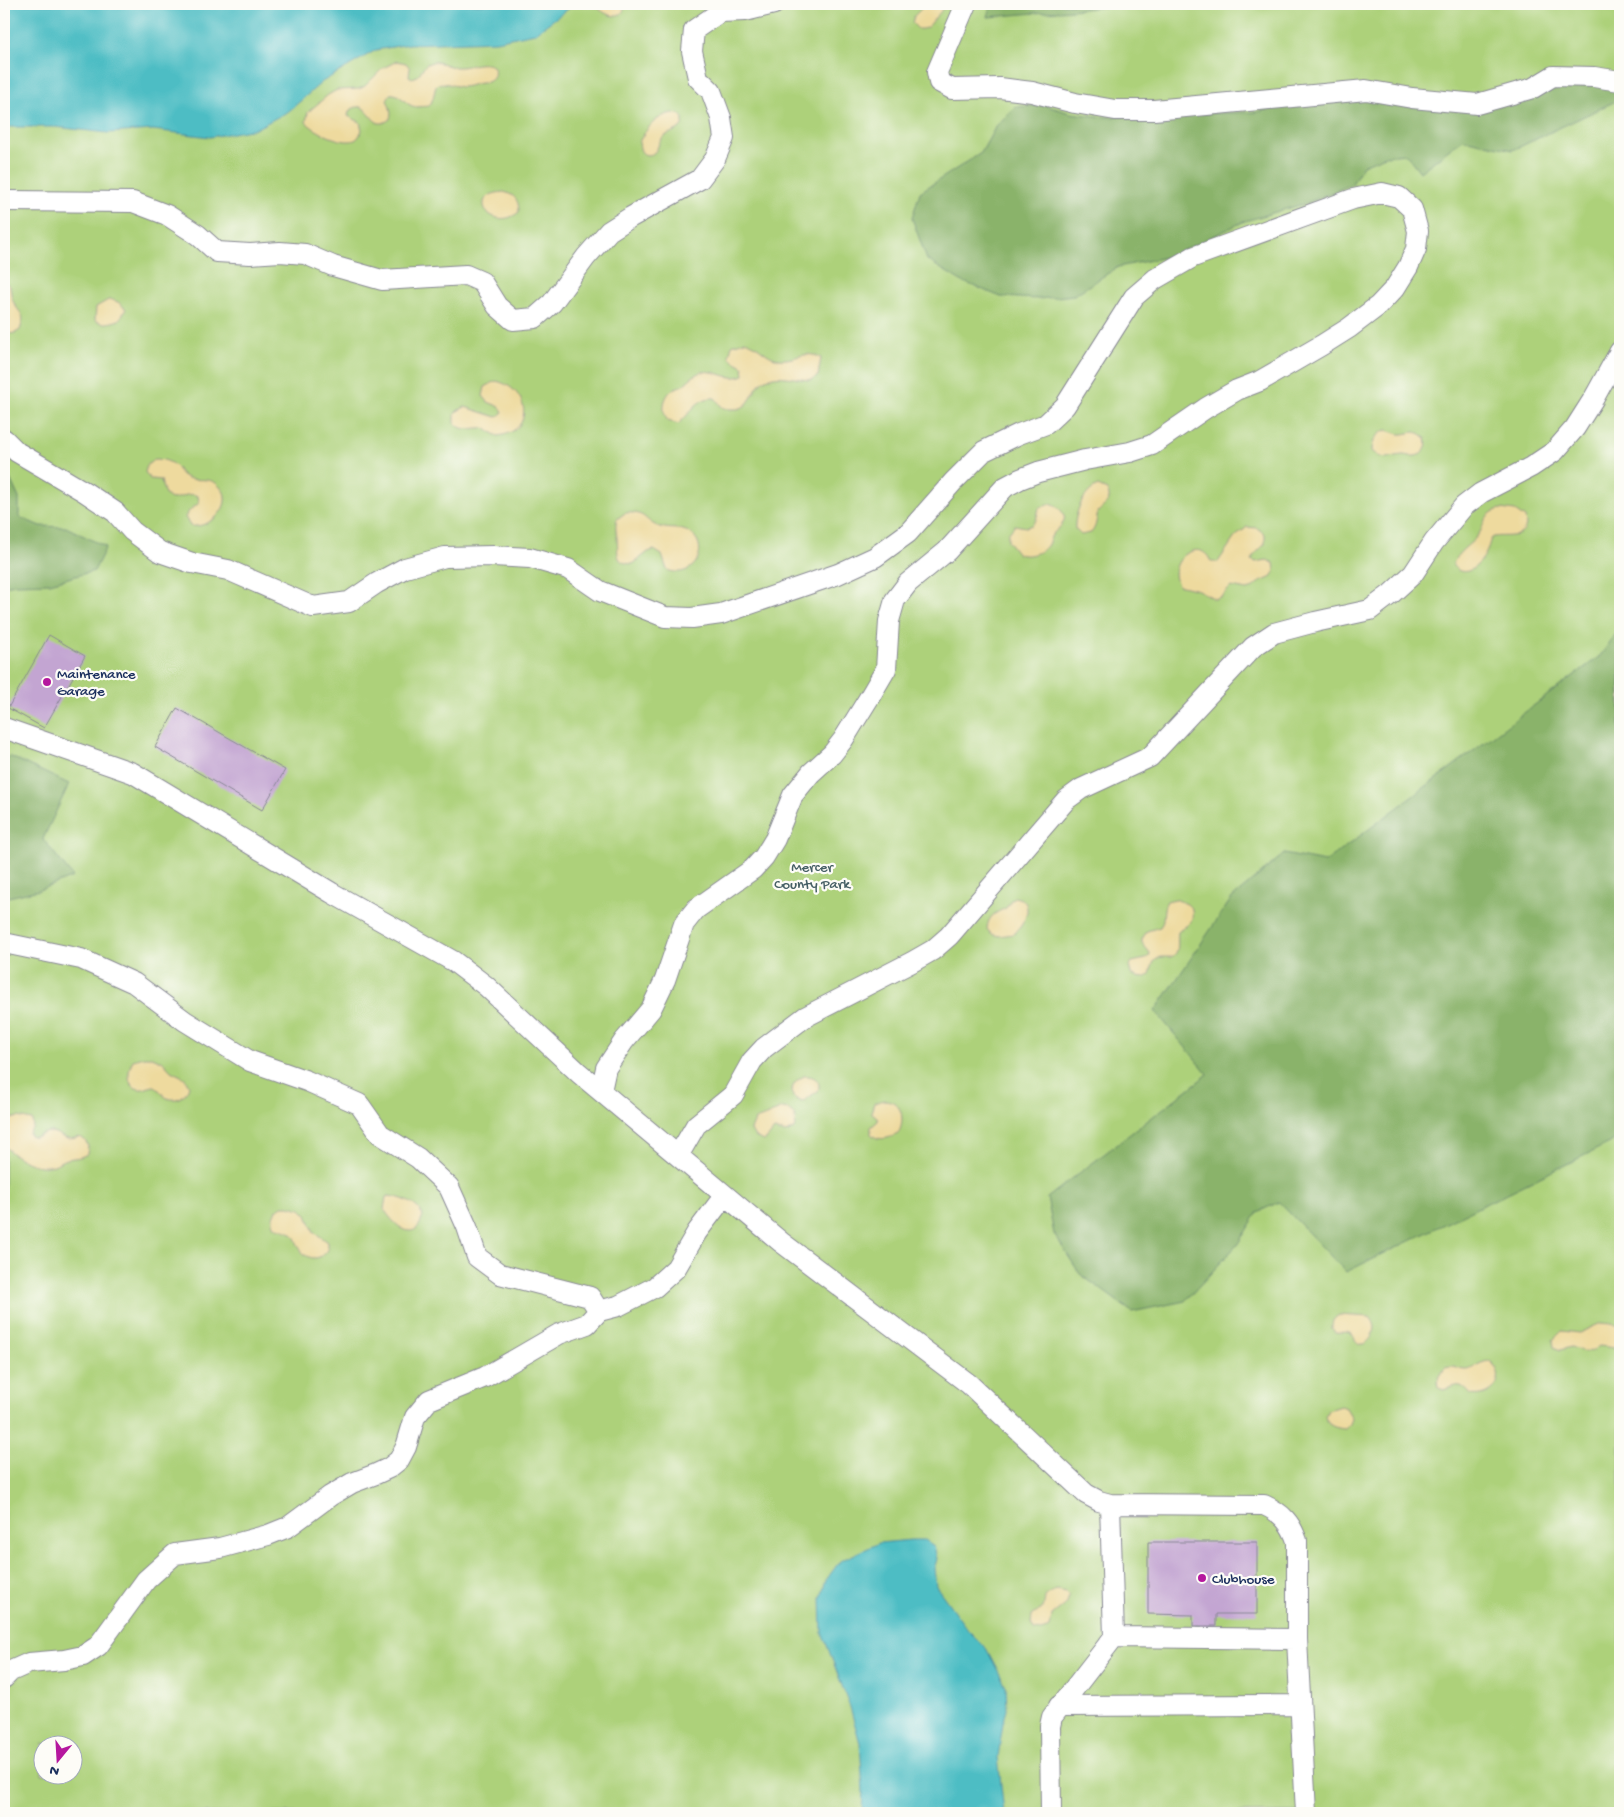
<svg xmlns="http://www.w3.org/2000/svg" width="1624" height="1817" font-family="'Gochi Hand',sans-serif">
<rect width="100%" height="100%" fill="#fdfcf7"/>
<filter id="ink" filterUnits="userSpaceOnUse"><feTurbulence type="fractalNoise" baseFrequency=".02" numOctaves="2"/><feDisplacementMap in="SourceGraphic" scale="10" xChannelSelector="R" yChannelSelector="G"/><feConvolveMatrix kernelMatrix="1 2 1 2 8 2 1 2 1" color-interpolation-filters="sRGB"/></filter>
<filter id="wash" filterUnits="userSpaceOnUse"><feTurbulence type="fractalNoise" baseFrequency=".0096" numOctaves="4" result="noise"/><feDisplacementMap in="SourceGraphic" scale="20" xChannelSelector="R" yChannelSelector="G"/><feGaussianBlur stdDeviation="1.12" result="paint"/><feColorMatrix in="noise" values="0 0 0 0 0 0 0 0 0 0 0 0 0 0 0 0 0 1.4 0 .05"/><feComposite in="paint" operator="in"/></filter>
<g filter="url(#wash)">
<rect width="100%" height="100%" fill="#f6e1c9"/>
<path fill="#add17a" stroke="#64806c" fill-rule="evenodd" d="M4,4h1616v1809h-1616zM42,1744h30v30h-30z"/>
<path fill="#8ab36a" stroke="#527164" d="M991,4h151l-154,13z
M1568,77l52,7v15l-107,51 -50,-11 -43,33 -14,-18 -21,2 -22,9 -11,19 -45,19 -62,18 -74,35 -53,11 -44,28 -35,4 -38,-2 -40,-16 -34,-21 -15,-42 8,-26 61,-39 15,-27 19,-19 29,-2 26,8 35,4 151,-5 38,-8 68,-8 108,12z
M4,466l15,32v19l21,9 26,1 40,20 -12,24 -44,12 -35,1 -11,2z
M1620,628v510l-274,134 -67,-70 -21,10 -21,33 -52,56 -53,11 -52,-38 -26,-40 -7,-36 161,-124 -53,-63 77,-113 52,-44 41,8 275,-206z
M9,756l60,28 -26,55 30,38 -34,13 -35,8v-135z"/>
<path fill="#eeda9e" stroke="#84847e" d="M595,4h30c-1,20 -23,11 -30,0z
M926,4h17c0,7 -4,9 -8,14 -5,7 -8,12 -17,11l-6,-6 2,-7z
M397,61l9,2 4,5 -1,8 3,2c10,-2 8,-11 17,-15 10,-4 17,4 27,4 12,1 27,-8 38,0 2,11 -2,15 -12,16 -7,0 -13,4 -20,4 -6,0 -18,-6 -24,-3 -4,2 -3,15 -9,22 -4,0 -9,1 -13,1 -11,-1 -15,-15 -26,-13l-3,6c3,7 5,12 3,19 -21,17 -19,-25 -41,-8l-1,5 12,6 2,8c-2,4 -3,8 -7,10 -13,5 -41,-9 -49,-18l2,-10 20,-17 9,-5 22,-1 6,-3 18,-18z
M672,113l7,1 4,4c1,13 -9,12 -18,18 -8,4 -6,20 -18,19 -7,-1 -7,-7 -8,-13 7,-13 17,-26 33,-29z
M504,192c11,3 15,8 15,20 -26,22 -56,-18 -15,-20z
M4,282l6,4c1,6 1,12 4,17 7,13 12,10 6,27 -5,4 -11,5 -16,1z
M110,299l8,3 8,7 -7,11c-9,3 -16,5 -24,0l1,-13z
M744,341c15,3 21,16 35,18 15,2 27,-10 42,-1l-3,18 -6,4c-15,0 -32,-7 -46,-1 -14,6 -13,31 -32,30 -4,0 -9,0 -12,-2 -3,-3 -4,-6 -7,-9 -19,-1 -24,16 -37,26l-10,-3c-7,-9 -5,-24 4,-31 3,-3 8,-3 11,-5 5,-4 12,-12 19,-13 15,-3 25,10 42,3l-1,-9 -11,-6 -3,-4 3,-11z
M496,381c33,7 40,50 2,55 -4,-2 -10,-7 -15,-8 -10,-1 -20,5 -28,-5v-9l2,-3 8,-4 32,10 6,-5 -3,-5 -12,-5 -5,-6 2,-9z
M1387,430c4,1 8,3 12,4 11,1 15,-7 27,4 3,11 -4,19 -15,18 -3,0 -6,-1 -8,-1 -14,1 -18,8 -31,-4 0,-10 5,-18 15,-21z
M155,459c7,0 16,2 21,8 3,3 4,7 8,9 11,8 26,-2 36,11 3,3 5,6 5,10 1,8 -4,16 -10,21 -8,6 -15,9 -25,8l-5,-9 5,-7 9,-7 -1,-7c-17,-8 -31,20 -37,-16l-11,-1 -5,-7 2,-7z
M1098,486l9,4c6,12 -2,14 -9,22 -2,8 -1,14 -7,21l-10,2 -6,-6c-1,-15 8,-37 23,-43z
M1050,504c8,2 18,10 13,19 -3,5 -8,8 -11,12 -2,4 -3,8 -5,11 -7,8 -19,11 -29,8l-10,-13v-7l7,-9 11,2 6,-2 4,-5 3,-12z
M1501,509l14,2 10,7c7,26 -28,15 -33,20 -3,3 -3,10 -6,15 -6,12 -21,27 -33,13 1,-13 18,-21 25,-31 6,-7 4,-15 12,-21 3,-3 7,-4 11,-5z
M625,513c22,-2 19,9 35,14 10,3 21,0 30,6 21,13 5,48 -23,37l-5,-15 -8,-5 -6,2 -15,12c-20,-1 -14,-11 -16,-26 -1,-8 -2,-11 0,-19z
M1247,527l10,1 8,6v10l-10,10 -4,6 5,2 11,-2 7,3 1,8 -5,7 -12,5 -7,6 -4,1 -16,-3 -9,9 -7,3 -17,-9 -20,-5c-13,-25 23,-50 33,-23h7l17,-25z
M1014,897c23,3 11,27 0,37l-15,2 -8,-2 -4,-5c1,-13 8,-16 19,-21l5,-8z
M1175,899l12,5 5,5c2,16 -4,14 -14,23 -1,6 1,16 -2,21 -5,8 -13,1 -19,6 -5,3 -5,10 -7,15 -7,6 -11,4 -19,0l-2,-8 3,-4 14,-3 3,-2 1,-4 -8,-10v-4l5,-8 13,-4c6,-8 1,-17 7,-26z
M144,1057h8l10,4 9,10 14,7 4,8c-3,10 -11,16 -22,12 -4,-2 -8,-9 -12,-12 -5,0 -11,4 -16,3 -14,-3 -11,-21 -6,-29z
M804,1076c9,-1 18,4 14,15l-16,11 -9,-5c-3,-11 2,-16 11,-21z
M884,1100c18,0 22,20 14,34 -8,4 -20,8 -27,0v-7l7,-6v-3l-7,-6 3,-9z
M781,1108c12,0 17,10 13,21l-8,4 -12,-3 -7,9 -4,2 -8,-4 -4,-7 4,-10 14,-5z
M18,1117l14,3 1,7 -4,6 2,4c8,1 12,-5 19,-5 6,0 10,4 15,6 10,4 16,-8 23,8l-1,8c-8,5 -14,3 -23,6 -4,1 -6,4 -10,5 -19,5 -38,-7 -50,-19v-21l7,-6z
M389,1196c12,1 30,8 34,20 -8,30 -30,8 -39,-7l2,-12z
M282,1206h7l12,3 6,6 7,17 14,10v8c-8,12 -23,10 -29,-3 -2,-3 -3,-8 -5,-11 -5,-6 -12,-6 -19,-9 -5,-9 -1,-16 7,-21z
M1339,1315l31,2c4,5 6,9 4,15 -3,8 -11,17 -18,9 -3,-4 -1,-4 -5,-7 -4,-3 -11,-1 -16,-2l-3,-4c0,-7 1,-9 7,-13z
M1601,1323l10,1 9,2v18l-5,4 -16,-2 -6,5 -9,1 -13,-5 -11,3 -6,-3 -1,-7 9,-9 17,2z
M1490,1361c19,16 3,38 -19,34 -12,-14 -12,-9 -28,-5l-5,-3 -1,-6 8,-13c12,-3 12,2 21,2 8,-1 14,-8 24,-9z
M1340,1406l6,2 6,10 -2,6 -5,5c-10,-1 -18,-3 -20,-13l3,-6z
M1057,1590l9,2 3,4 -2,7 -15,12 -2,13 -9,3 -7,-1 -3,-6 1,-8 11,-8c4,-12 -2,-13 14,-18z"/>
<path fill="#4ebdc4" stroke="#347691" d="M4,4h571l-40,29 -39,8 -87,3 -33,6 -54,32 -33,29 -34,18 -45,8 -57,-7 -45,3 -53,-6h-51z
M911,1540h14l9,6 3,13 -3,10 2,17 31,43 19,19 20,38 1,23 -4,14 -5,34 6,56h-142l1,-22 -3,-48 -10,-36 -28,-75 -1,-34 5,-18 14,-19 39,-18z"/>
<g id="blocks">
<path fill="#c3a5d2" d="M49,635l36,21 -41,72 -36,-20z
M177,708l108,62 -23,40 -107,-63z
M1148,1542h109v72h-41v12h-23v-11l-45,-1z"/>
</g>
</g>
<g filter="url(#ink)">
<use href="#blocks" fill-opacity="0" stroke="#888894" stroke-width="1"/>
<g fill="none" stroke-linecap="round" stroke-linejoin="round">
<defs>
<path id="minor" d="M966,4l-29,68 2,10 13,7 48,-1 32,4 43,11 40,7h39l212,-20 46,8 65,6 56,-16 20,-12 41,1 26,4
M4,201l129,1 34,13 31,20 19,17 33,2 30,-2 25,2 28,12 49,14 84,-5 16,7 15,24 16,14 22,-2 17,-15 34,-46 23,-26 22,-14 69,-38 15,-20 9,-21 -3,-20 -10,-27 -13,-13 -6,-27 2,-21 26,-18 25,-1 29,-7
M4,439l13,13 68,40 30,20 17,19 28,21 32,11 36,7 85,37 36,-5 28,-19 28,-15 40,-11 48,-1 37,2 38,11 32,22 65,26 27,1 29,-4 117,-40 37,-17 33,-24 45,-51 31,-31 35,-17 27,-10 19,-18 69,-109 21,-18 38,-22 160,-58 29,-6 17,4 13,12 6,22 -2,18 -8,18 -13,21 -17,18 -29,22 -27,17 -62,36 -23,9 -31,18 -54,37 -22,7 -45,8 -47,12 -18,7 -15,8 -58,64 -39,32 -13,17 -6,21 -3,48 -17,29 -26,42 -11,14 -21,19 -18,22 -18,44 -11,18 -11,12 -57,40 -12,15 -19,56 -14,29 -27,32 -18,27 -5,23
M4,728l129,45 199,120 121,68 33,25 93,87 202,169 188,142 117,110 13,7 11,3 154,1c18,8 27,18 33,36v98l9,174
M4,943l77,16 53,24 51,38 65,40 57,20 52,23 21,30 38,24 31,29 18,40 10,30 23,17 90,23 9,14 19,-5 37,-19 21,-19 21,-36 28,-37
M678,1156l18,-31 37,-30 19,-34 12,-13 41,-31 107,-55 21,-12 16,-14 117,-136 15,-11 69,-32 103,-110 21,-14 41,-11 55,-12 21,-16 22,-20 21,-32 30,-36 17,-13 50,-26 24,-16 20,-23 19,-30 26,-47
M1114,1637l183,2
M4,1678l7,-7 18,-8 35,-3 19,-4 15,-10 48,-66 29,-26 45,-6 48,-13 20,-8 42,-31 22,-13 24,-9 13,-6 10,-8 7,-13 9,-30 14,-17 56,-23 74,-43 28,-10 12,-13
M1059,1706l241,-1
M1051,1813l-1,-87 2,-9 62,-80 -4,-133"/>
</defs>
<use href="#minor" stroke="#888894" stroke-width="22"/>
<use href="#minor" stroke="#fff" stroke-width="20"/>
</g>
</g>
<g fill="#b5179e" stroke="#fdfcf7" stroke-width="2">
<circle cx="47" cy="682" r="5"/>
<circle cx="1202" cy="1578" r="5"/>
</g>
<g text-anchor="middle" stroke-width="4.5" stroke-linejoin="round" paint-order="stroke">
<g font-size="15" fill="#1b2f5e" stroke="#fdfcf7" text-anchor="start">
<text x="57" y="678">Maintenance<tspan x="57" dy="17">Garage</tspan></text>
<text x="1212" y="1583">Clubhouse</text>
</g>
<g font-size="15" fill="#476066" stroke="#fdfcf7">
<text x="812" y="871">Mercer<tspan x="812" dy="17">County Park</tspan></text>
</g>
</g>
<rect width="1624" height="1817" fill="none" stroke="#fdfcf7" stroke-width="20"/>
<g transform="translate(58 1760) rotate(198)"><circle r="24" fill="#fdfcf7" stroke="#a3aaba"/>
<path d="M0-4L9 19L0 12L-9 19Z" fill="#b5179e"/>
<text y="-8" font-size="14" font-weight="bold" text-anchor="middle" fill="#1b2f5e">N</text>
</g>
</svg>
